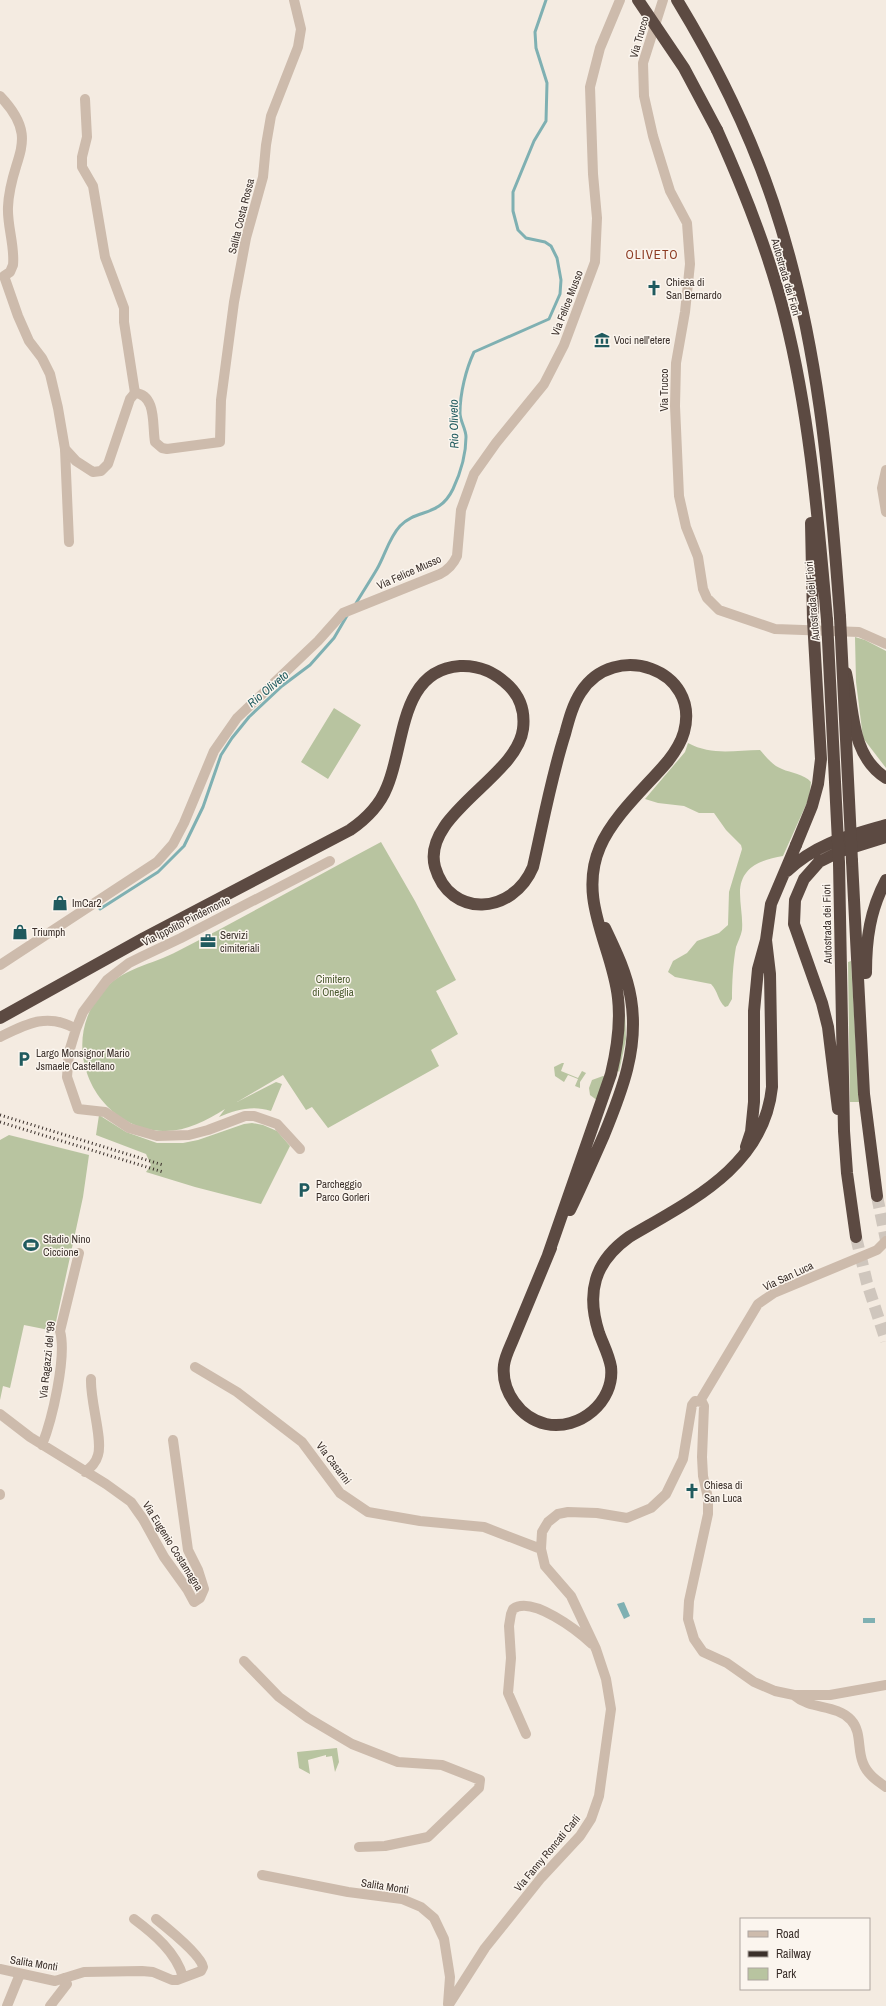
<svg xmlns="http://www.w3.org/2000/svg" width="886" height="2006" font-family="'Archivo Narrow',sans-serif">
<rect width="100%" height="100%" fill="#f4ebe1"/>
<path fill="#b8c4a0" d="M855,637l10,3 21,11v117l-23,-30 -7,-56z
M334,708l27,17 -33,54 -27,-17z
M688,743c24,13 47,7 72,7 7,8 12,15 22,19 9,4 22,5 29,13l-2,16 -26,58c-22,4 -43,11 -43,37 0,13 3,24 2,37 -1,6 -4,11 -6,17 -3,16 -4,36 -4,52l-4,7 -3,1c-7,-6 -7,-16 -14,-23l-36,-7 -7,-5 5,-11 14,-8 10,-12 22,-8 9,-8 1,-33 13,-43 -1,-4 -15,-15 -12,-17h-15l-15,-7 -26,-3 -13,-4 40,-47z
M381,842l34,59 41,79 -20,11 22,43 -27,16 8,16 -111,62 -16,-21 -6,3 -23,-35 -46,27 39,-20 6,2 -11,27c-19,-6 -35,-1 -52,6l6,-8c-19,12 -40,23 -62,22 -69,-3 -106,-86 -61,-139 19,-24 50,-27 76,-41 68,-35 135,-73 203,-109z
M851,961l8,141h-9l-2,-140z
M625,1013l1,26 -7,33 -2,-2z
M562,1063h2l-3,8 17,7 4,-7 4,2 -6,9v6l-5,-2 3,-7 -10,-4 -4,7 -9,-6 -1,-9z
M603,1076l2,1 -7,24 -8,-6 -1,-7 3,-8z
M99,1115l27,17 31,11h26l15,-3 46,-16 8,-1 11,2 14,6 13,15 -29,58 -66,-17 -49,-15 5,-7 -5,-11 -50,-19z
M9,1135l80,20 -6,42 -29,134 -30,-6 -14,63 -7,-2 -3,14v-260z
M337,1748l2,14 -4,10 -3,-16 -6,1v-2l-18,5 2,14 -11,-6 -2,-16z"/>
<path fill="#7fb0b2" d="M624,1602l6,14 -6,3 -7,-15z
M863,1618h12v5h-12z"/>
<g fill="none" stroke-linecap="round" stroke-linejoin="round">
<path stroke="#7fb0b2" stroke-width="3" d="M355,605c7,-12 15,-24 22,-36 8,-14 12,-31 23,-43 17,-18 39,-8 53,-37 7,-15 13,-35 13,-52 0,-8 -6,-16 -6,-24 0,-20 6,-44 14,-61l75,-33 11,-25 1,-14 -4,-22 -6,-12 -6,-4 -19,-4 -8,-8 -5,-19v-19l21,-51 12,-20 1,-38 -11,-35 -1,-16 11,-32
M100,909l58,-37 26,-26 19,-39 18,-52 11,-17 17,-21 33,-31 28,-21 24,-27 14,-24"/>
<path stroke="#cfc6bd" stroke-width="12" stroke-dasharray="12 6" stroke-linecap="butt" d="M877,1196l9,44
M856,1237l11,46 19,58"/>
<path stroke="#cdbbac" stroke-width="10" d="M663,0l-20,63 1,33 9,40 17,55 17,32 3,41 -5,48 -9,51 -1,43 4,90 7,31 12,30 5,32 4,9 12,12 56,19 84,3 27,12
M85,99l2,38 -5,20v10l11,19 12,71 19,51v14l11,71
M65,449l4,93
M886,470l-4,18 4,24
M0,965l157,-103 16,-18 11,-21 30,-72 23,-33 81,-77 25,-28 97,-39c8,-4 13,-9 17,-18l4,-46 13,-36 22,-31 48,-59 20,-39 31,-83 2,-44 -4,-44 -3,-87 10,-39 20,-48
M0,1037c26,-13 48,-25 76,-8
M300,1149l-23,-25 -23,-8h-9l-37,14 -19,5 -32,1 -28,-8 -24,-16 -27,-3 -11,-32 2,-25 7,-23 7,-17 24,-32 22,-17 12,-6 40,-19 149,-77
M195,1367l42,25 65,50 38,51 28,19 52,9 64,6 57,22
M700,1401l58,-97 16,-11 103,-43 9,-9
M0,1414l30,23 76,47 25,18 12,17 21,38 23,32 7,13 6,-4 4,-9 -6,-19 -10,-20 -15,-110
M42,1445c10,-25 25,-88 18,-114l19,-78
M85,1472c6,-5 11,-9 13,-17 5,-16 -8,-54 -7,-76
M0,1495v-1
M244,1661l35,36 29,21 44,26 46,18 44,3 38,15 -1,8 -51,49 -43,9 -26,1
M795,1696c16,14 41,8 56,24 11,12 6,29 12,43 4,11 14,18 23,24
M526,1734l-18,-41 3,-35 -2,-32 2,-12 2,-5c19,-14 65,22 79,35
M262,1875l86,17 54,7 19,8 13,11 10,21 6,38 -2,27
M134,1919c20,15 42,33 49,58
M0,1969l55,12 29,-9 58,-1 11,1 19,8h5l24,-9 2,-4c-2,-12 -37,-40 -47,-48
M7,2006l13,-32
M50,2006l17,-22 -3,-6
M448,2006l37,-58 56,-70 39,-42 11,-17 8,-23 12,-87 -5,-30 -10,-30 -25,-53 -26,-30 -4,-17 1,-17 6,-10 10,-8 10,-2 29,1 30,5 24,-10 15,-14 17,-35 9,-54 3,-4 7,1 2,4 -2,51 1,19 5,22v16l-19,87 -1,18 6,20 9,13 24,11 27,19 21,9 19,4h36l56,-10"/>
<path stroke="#cdbbac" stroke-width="10" d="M0,96c43,45 10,60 8,111 -1,19 7,39 5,58l-3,7 -6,4 14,40 11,25 13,17 8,16 8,34 7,41 11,12 17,11 8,-1 7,-7 22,-65 5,-6c22,2 17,33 20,49l7,6 5,1 53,-7 1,-42 13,-98 12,-64 17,-61 3,-32 5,-29 27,-69 3,-18 -7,-29"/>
<path stroke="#5c4a42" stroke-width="12" d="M677,0c39,64 72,131 96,202 45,134 57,275 67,415
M717,130c27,60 52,122 68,187 25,99 33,202 42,303
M811,523l2,97
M846,673c8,36 4,82 40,105
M852,861l12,233 13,102
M839,863l5,268 3,42 9,64
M787,871c30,-28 61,-35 99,-46
M866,973c0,-34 4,-63 20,-93
M0,1018l144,-80 206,-108c16,-11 30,-25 37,-43 18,-41 12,-117 73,-121 19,-1 36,7 49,20 12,12 16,27 14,43 -6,48 -102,86 -88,138 15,52 78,48 98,0 10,-44 18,-89 32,-133 4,-15 8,-30 16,-42 33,-52 120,-23 103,40 -3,11 -9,20 -16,29 -22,26 -55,55 -68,86 -23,53 13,101 18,151 3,26 -1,51 -7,76l-63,181
M838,1109l-10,-82 -6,-24 -28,-79 1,-24 9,-21 15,-17 22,-11 45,-14
M746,1147l5,-15 3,-30v-91l4,-42 8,-29 5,-36 25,-59
M570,1210c12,-25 23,-50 34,-75 18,-44 35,-87 27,-136 -4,-25 -15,-48 -26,-71
M551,1248l-39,94c-3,7 -7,15 -8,23 -3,26 16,53 42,59 33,7 69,-22 65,-57 -2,-12 -8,-23 -12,-34 -13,-40 -5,-71 30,-96 61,-36 135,-70 143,-150l-2,-113 -4,-34"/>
<path stroke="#3b302b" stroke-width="3" stroke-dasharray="1 3" stroke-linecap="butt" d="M0,1115l163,50
M0,1122l163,50"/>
<path stroke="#5c4a42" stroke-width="12" d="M638,0l46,68 33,62
M840,617l12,244
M827,620l12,243
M796,845l16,-39 6,-22 3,-25 -8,-139"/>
</g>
<defs>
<symbol id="church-bare" viewBox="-9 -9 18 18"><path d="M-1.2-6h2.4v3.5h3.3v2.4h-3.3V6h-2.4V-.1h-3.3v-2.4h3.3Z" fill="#1f5a5e" stroke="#fbf5ee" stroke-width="2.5" paint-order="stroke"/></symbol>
<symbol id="museum-bare" viewBox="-9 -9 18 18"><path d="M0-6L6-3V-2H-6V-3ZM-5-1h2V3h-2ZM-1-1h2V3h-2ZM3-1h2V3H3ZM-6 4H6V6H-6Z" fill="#1f5a5e" stroke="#fbf5ee" stroke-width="2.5" paint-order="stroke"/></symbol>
<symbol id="shop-bare" viewBox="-9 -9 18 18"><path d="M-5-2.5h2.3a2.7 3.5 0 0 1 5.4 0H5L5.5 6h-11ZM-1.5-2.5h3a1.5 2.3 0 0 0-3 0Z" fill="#1f5a5e" stroke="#fbf5ee" stroke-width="2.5" paint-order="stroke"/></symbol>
<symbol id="office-bare" viewBox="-9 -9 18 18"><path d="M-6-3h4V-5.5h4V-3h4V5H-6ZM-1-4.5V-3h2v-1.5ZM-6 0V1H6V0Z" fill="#1f5a5e" stroke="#fbf5ee" stroke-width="2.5" paint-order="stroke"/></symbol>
<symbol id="parking-bare" viewBox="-9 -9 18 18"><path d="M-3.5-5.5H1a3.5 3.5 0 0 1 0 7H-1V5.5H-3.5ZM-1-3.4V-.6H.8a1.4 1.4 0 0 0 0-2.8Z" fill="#1f5a5e" stroke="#fbf5ee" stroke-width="2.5" paint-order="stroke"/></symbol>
<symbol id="stadium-bare" viewBox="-9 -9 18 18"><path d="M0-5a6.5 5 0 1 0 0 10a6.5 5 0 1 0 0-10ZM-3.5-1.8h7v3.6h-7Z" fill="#1f5a5e" stroke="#fbf5ee" stroke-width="2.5" paint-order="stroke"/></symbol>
</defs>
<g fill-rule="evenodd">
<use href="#church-bare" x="643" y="277" width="22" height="22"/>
<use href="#museum-bare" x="591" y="329" width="22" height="22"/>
<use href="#shop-bare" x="49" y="892" width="22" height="22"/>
<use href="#shop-bare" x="9" y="921" width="22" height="22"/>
<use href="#office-bare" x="197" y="930" width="22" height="22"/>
<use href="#parking-bare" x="13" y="1048" width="22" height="22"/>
<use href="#parking-bare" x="293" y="1179" width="22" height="22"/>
<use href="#stadium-bare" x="20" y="1234" width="22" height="22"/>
<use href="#church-bare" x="681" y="1480" width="22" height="22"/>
</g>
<g text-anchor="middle" stroke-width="3" stroke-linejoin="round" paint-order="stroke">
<g font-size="11" fill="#3b302b" stroke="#fbf5ee">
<text transform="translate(639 37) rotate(-74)" y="4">Via Trucco</text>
<text transform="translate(241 216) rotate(-76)" y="4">Salita Costa Rossa</text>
<text transform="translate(786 277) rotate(74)" y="4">Autostrada dei Fiori</text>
<text transform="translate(567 303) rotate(-69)" y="4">Via Felice Musso</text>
<text transform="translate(664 390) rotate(-90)" y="4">Via Trucco</text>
<text transform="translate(409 572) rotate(-24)" y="4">Via Felice Musso</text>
<text transform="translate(812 601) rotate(-95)" y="4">Autostrada dei Fiori</text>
<text transform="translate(186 921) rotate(-27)" y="4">Via Ippolito Pindemonte</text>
<text transform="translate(827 924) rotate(-91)" y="4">Autostrada dei Fiori</text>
<text transform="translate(788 1276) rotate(-25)" y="4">Via San Luca</text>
<text transform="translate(47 1360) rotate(-84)" y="4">Via Ragazzi del '99</text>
<text transform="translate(334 1463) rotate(53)" y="4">Via Casarini</text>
<text transform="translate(173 1546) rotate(58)" y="4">Via Eugenio Costamagna</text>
<text transform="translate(547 1853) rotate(-50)" y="4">Via Fanny Roncati Carli</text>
<text transform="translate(385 1886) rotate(9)" y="4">Salita Monti</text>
<text transform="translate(34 1963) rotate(9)" y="4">Salita Monti</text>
</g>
<g font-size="11" fill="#3b302b" stroke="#fbf5ee" text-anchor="start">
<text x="666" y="286">Chiesa di<tspan x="666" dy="13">San Bernardo</tspan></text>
<text x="614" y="344">Voci nell'etere</text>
<text x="72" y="907">ImCar2</text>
<text x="32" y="936">Triumph</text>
<text x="220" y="939">Servizi<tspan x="220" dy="13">cimiteriali</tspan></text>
<text x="36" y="1057">Largo Monsignor Mario<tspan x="36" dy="13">Jsmaele Castellano</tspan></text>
<text x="316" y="1188">Parcheggio<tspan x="316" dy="13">Parco Gorleri</tspan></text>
<text x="43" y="1243">Stadio Nino<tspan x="43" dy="13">Ciccione</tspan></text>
<text x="704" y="1489">Chiesa di<tspan x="704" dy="13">San Luca</tspan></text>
</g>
<g font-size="11" fill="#4a5a2e" stroke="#fbf5ee">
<text x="333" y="983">Cimitero<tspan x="333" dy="13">di Oneglia</tspan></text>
</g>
<g font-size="12" font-style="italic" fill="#1f5a5e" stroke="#fbf5ee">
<text transform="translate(454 424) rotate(-91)" y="4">Rio Oliveto</text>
<text transform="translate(268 689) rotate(-40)" y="4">Rio Oliveto</text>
</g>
<g font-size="13" letter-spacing="1" fill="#8c3b22" stroke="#fbf5ee">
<text x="652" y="259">OLIVETO</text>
</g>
</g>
<rect x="740" y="1918" width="130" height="72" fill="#fbf5ee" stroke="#aea6a0"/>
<rect x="748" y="1931" width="20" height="6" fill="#cdbbac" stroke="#aea6a0"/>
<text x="776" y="1938" font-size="12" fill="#3b302b">Road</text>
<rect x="748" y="1951" width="20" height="6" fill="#3b302b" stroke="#aea6a0"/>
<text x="776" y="1958" font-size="12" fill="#3b302b">Railway</text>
<rect x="748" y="1968" width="20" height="12" fill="#b8c4a0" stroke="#aea6a0"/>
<text x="776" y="1978" font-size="12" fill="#3b302b">Park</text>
</svg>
